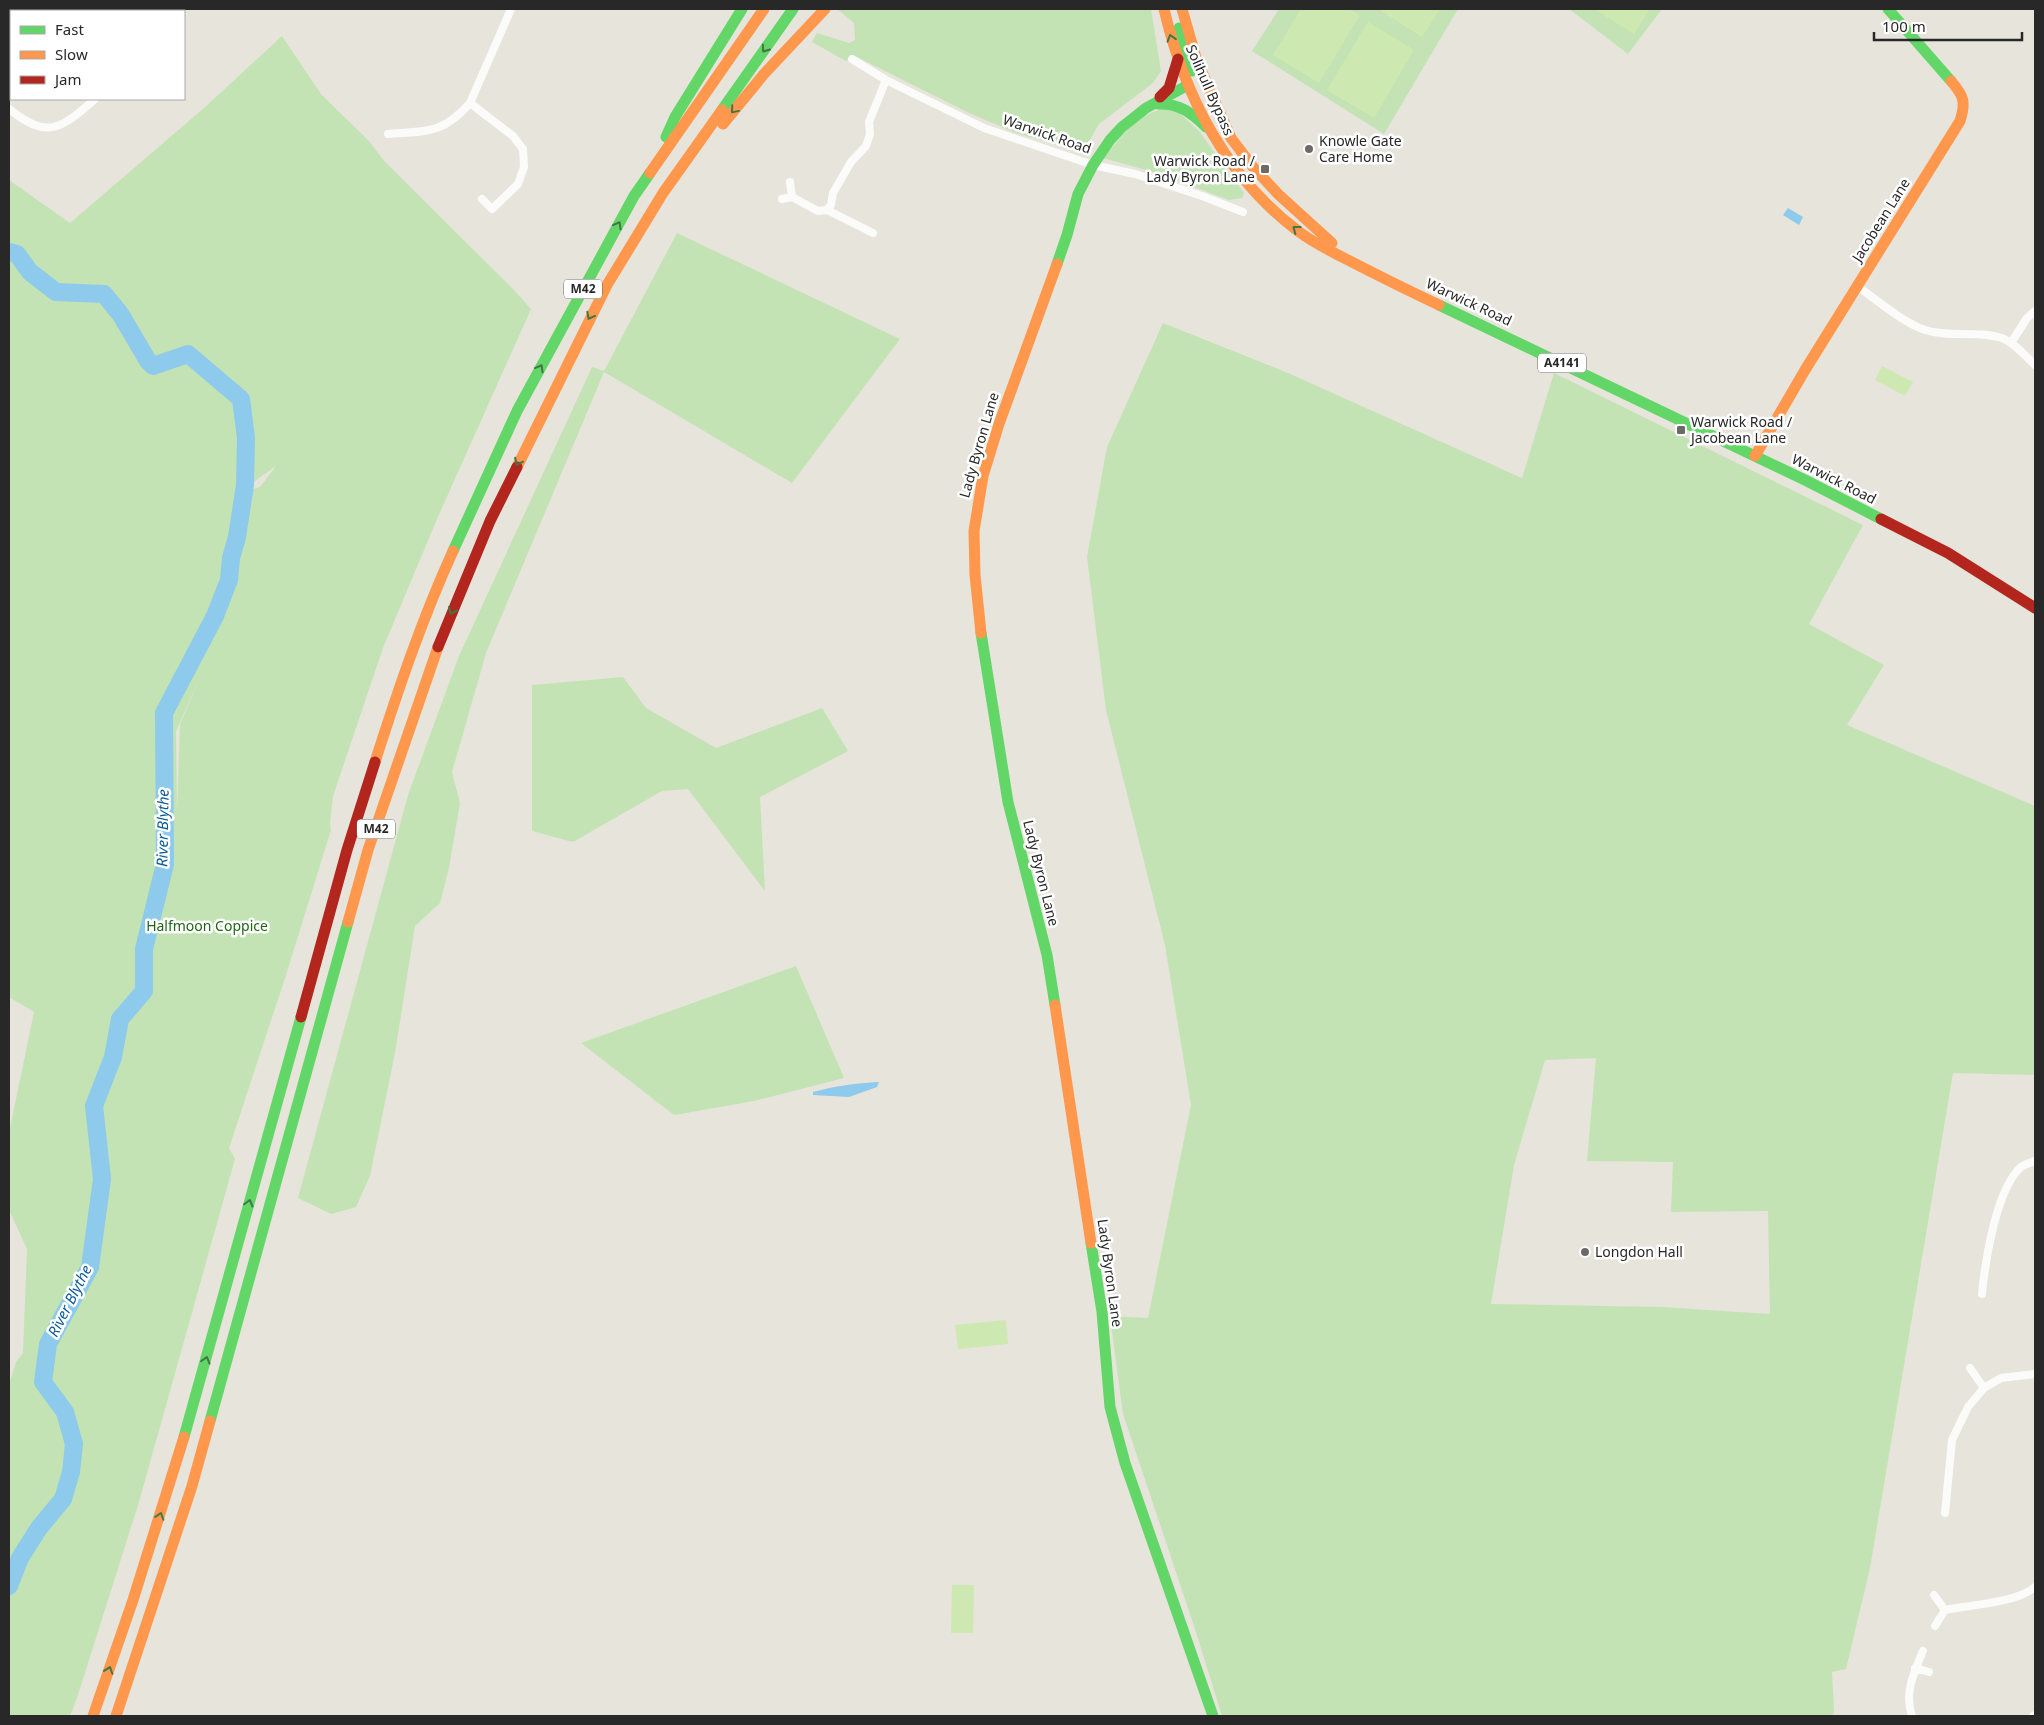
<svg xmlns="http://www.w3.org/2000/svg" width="2044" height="1725" font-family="'Noto Sans',sans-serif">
<rect width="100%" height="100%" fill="#e7e4dc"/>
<path fill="#c3e3b4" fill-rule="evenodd" d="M837,9h314l10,62 -8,12 -54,41 -11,19 -23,4 -49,-14 -49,-21 -112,-56 -9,5 -34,-19 5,-9 32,10 6,-3 -1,-17z
M1279,9h179l-74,125 -132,-83z
M1569,9h93l-34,45z
M282,36l39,58 48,47 15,20 130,129 17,19 -94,210 -54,129 -50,148 -3,27 1,7 -46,148 -56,170 6,11 -96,343 -62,196 -7,18h-61v-332l7,-22 7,-9 4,-104 -18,-39v-77l25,-121 -25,-15v-817l61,43 134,-115zM276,466l-16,21 -23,7zM202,673l-22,51 -3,88 -1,-81z
M1163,108l14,3 22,20 45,62 -2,5 -13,2 -72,-27 -54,-15 34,-39z
M677,233l223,106 -108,144 -188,-111 -118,281 -34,119 8,31 -11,65 -9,35 -25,23 -20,127 -25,123 -14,31 -25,7 -33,-16 110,-403 51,-139 133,-289 12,4z
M1163,323l125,50 234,105 32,-105 309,152 -54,99 75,41 -37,60 188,81v269l-82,-2 -83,495 -24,101 -14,3 2,39 -1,5h-611l-26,-84 -73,-218 -13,-98 38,2 43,-213 -26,-160 -59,-235 -19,-153 20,-110zM1596,1058l-9,103 86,1 -2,50 97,-1 2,103 -109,-7 -170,-3 23,-139 31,-105z
M623,677l23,31 70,40 106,-40 26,43 -88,46 5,94 -77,-102 -26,2 -89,51 -41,-11v-146z
M796,966l48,112 -90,23 -80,14 -93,-72z"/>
<path fill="#cee8b1" d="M1301,9h48l11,6 -41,68 -46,-28z
M1378,9h62l-18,28z
M1594,9h56l-16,25z
M1368,22l46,28 -40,68 -47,-28z
M1882,366l31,16 -8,14 -30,-16z
M1006,1320l2,24 -50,5 -3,-24z
M952,1585h22l-1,48h-22z"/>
<path fill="#8dcaeb" d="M1788,208l15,9 -4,8 -16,-10z
M879,1082l-2,5 -28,10 -36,-2v-3c22,-6 43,-9 66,-10z"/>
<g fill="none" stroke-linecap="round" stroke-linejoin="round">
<path stroke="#8dcaeb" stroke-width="18" d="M9,252l8,2 13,18 26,20 48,2 17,21 27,46 5,5 35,-12 53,45 5,39 -1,47 -8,52 -6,21 -2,22 -14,36 -51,97 1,151 -21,85v42l-24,28 -7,38 -19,49 8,73 -12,88 -42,77 -5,38 22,30 9,32 -3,28 -8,27 -24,29 -19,30 -11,28"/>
<path stroke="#fbfbfa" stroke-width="8" d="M165,11l1,-2
M852,59l34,21 98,48 109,37 42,9 67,22 41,16
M9,109c39,31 52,20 86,-10
M388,134c39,-3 55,0 82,-31
M790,182l2,15
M482,199l10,10 26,-25 6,-17 -1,-18 -10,-13 -43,-33 41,-94
M782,199l10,-2 26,14 9,-1 4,-5 2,-12 18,-31 15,-16 4,-12 -1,-12 17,-42
M827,210l46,23
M1857,286c20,14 45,36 68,44 25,8 52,0 77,8 13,5 23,18 33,27
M2011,343l16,-25 8,-7
M1982,1294c3,-32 14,-105 39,-127 4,-3 9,-4 14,-6
M1970,1368l14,20
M1945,1513l7,-73 16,-33 16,-19 17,-10 34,-4
M1934,1595l11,15c25,-5 71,-7 90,-23
M1935,1626l10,-16
M1915,1668l14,4
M1912,1716c-8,-23 2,-44 11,-65
M2033,1716l2,-1"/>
<path stroke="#63d668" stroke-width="11" d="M1888,9l63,72
M1179,28l13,43
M1158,104c21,-1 34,9 48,23
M722,110l71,-101
M666,137l9,-20 67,-108
M1057,264l10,-29 11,-41 15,-29 17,-25 12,-13 24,-19 42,-23
M1439,305l368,176 74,38
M453,551l64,-140 117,-215 16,-23
M981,633l27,169 39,153 8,50
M1091,1243l11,69 8,95 15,56 88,253
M210,1421l138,-499
M184,1437l117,-420"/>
<path stroke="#ff974d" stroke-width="11" d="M1164,9c20,86 62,168 134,222 14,11 31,19 46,27 31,16 63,32 95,47
M1182,9l15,52 34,77 22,29 25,27 54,49
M723,124l41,-50 61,-65
M650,173l114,-164
M1755,456l50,-86 155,-249c6,-19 4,-25 -9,-40
M517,467l90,-182 56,-92 59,-83
M981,633l-6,-58 -1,-44 9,-55 16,-52 58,-160
M375,762c23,-72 47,-143 78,-211
M348,922l20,-72 70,-203
M1055,1005l36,238
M93,1716l40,-116 51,-163
M116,1716l76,-230 18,-65"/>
<path stroke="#b3261e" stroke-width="11" d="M1160,97l9,-9 9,-29
M1881,519l67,34 87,55
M438,647l52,-126 27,-54
M301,1017l46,-167 28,-88"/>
</g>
<defs><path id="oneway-chevron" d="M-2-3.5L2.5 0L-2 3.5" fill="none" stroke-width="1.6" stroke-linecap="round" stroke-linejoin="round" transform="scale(1.25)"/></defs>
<g stroke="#437645">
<use href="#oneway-chevron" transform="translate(1171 38) rotate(-107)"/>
<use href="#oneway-chevron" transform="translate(765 49) rotate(125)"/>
<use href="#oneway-chevron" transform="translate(734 110) rotate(130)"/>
<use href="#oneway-chevron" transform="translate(618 225) rotate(-61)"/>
<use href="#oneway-chevron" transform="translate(1296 229) rotate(-143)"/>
<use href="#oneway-chevron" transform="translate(590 316) rotate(118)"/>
<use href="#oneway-chevron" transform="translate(540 368) rotate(-61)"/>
<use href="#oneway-chevron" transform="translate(518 462) rotate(116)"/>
<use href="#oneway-chevron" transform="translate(452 611) rotate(113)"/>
<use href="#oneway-chevron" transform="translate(249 1203) rotate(-75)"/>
<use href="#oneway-chevron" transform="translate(206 1360) rotate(-74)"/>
<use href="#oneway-chevron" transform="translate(160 1516) rotate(-72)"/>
<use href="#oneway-chevron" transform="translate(109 1670) rotate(-71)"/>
</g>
<g fill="#6b6a67" stroke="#fff" stroke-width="2">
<circle cx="1309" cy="149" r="5"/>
<rect x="1260" y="164" width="10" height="10" rx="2.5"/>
<rect x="1676" y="425" width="10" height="10" rx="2.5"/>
<circle cx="1585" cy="1252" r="5"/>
</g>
<g text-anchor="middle" stroke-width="5" stroke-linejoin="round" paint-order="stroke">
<g fill="#fff" stroke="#686868" stroke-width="1">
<rect x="564" y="279.5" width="38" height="19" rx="4"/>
<rect x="1538" y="353.5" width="48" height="19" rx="4"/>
<rect x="357" y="819.5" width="38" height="19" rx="4"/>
</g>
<g font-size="12" font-weight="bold" fill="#282828">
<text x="583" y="293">M42</text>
<text x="1562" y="367">A4141</text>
<text x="376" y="833">M42</text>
</g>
<g font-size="14" fill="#282828" stroke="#fff">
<text transform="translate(1210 90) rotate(66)" y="5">Solihull Bypass</text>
<text transform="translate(1047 134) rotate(19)" y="5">Warwick Road</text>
<text transform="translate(1881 220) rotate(-58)" y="5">Jacobean Lane</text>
<text transform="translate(1469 302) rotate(25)" y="5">Warwick Road</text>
<text transform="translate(979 445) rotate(-74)" y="5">Lady Byron Lane</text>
<text transform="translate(1834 479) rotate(27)" y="5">Warwick Road</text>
<text transform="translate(1041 873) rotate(76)" y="5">Lady Byron Lane</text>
<text transform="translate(1110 1273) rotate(82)" y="5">Lady Byron Lane</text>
</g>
<g font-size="14" fill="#282828" stroke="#fff" text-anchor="start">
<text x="1319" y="146">Knowle Gate<tspan x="1319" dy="16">Care Home</tspan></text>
<text x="1255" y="166" text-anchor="end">Warwick Road /<tspan x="1255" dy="16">Lady Byron Lane</tspan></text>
<text x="1691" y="427">Warwick Road /<tspan x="1691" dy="16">Jacobean Lane</tspan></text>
<text x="1595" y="1257">Longdon Hall</text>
</g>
<g font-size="14" fill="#206517" stroke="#fff">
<text x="207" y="931">Halfmoon Coppice</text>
</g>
<g font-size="15" font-style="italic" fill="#0a5a99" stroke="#fff">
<text transform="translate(163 828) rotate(-89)" y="5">River Blythe</text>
<text transform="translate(70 1301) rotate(-63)" y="5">River Blythe</text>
</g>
</g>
<rect width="2044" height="1725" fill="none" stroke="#282828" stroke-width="20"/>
<rect x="10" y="10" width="175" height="90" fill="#ffffff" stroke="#a9a9a9"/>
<rect x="20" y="26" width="25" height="8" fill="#63d668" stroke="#a9a9a9"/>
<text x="55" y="35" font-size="15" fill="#282828">Fast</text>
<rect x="20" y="51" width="25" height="8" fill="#ff974d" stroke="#a9a9a9"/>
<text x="55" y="60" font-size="15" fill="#282828">Slow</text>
<rect x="20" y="76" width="25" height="8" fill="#b3261e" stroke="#a9a9a9"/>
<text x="55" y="85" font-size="15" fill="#282828">Jam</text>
<path d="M1874 32v8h148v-8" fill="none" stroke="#282828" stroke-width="2.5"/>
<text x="1882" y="32" font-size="15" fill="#282828" stroke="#ffffff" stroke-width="4" paint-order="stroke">100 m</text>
</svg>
